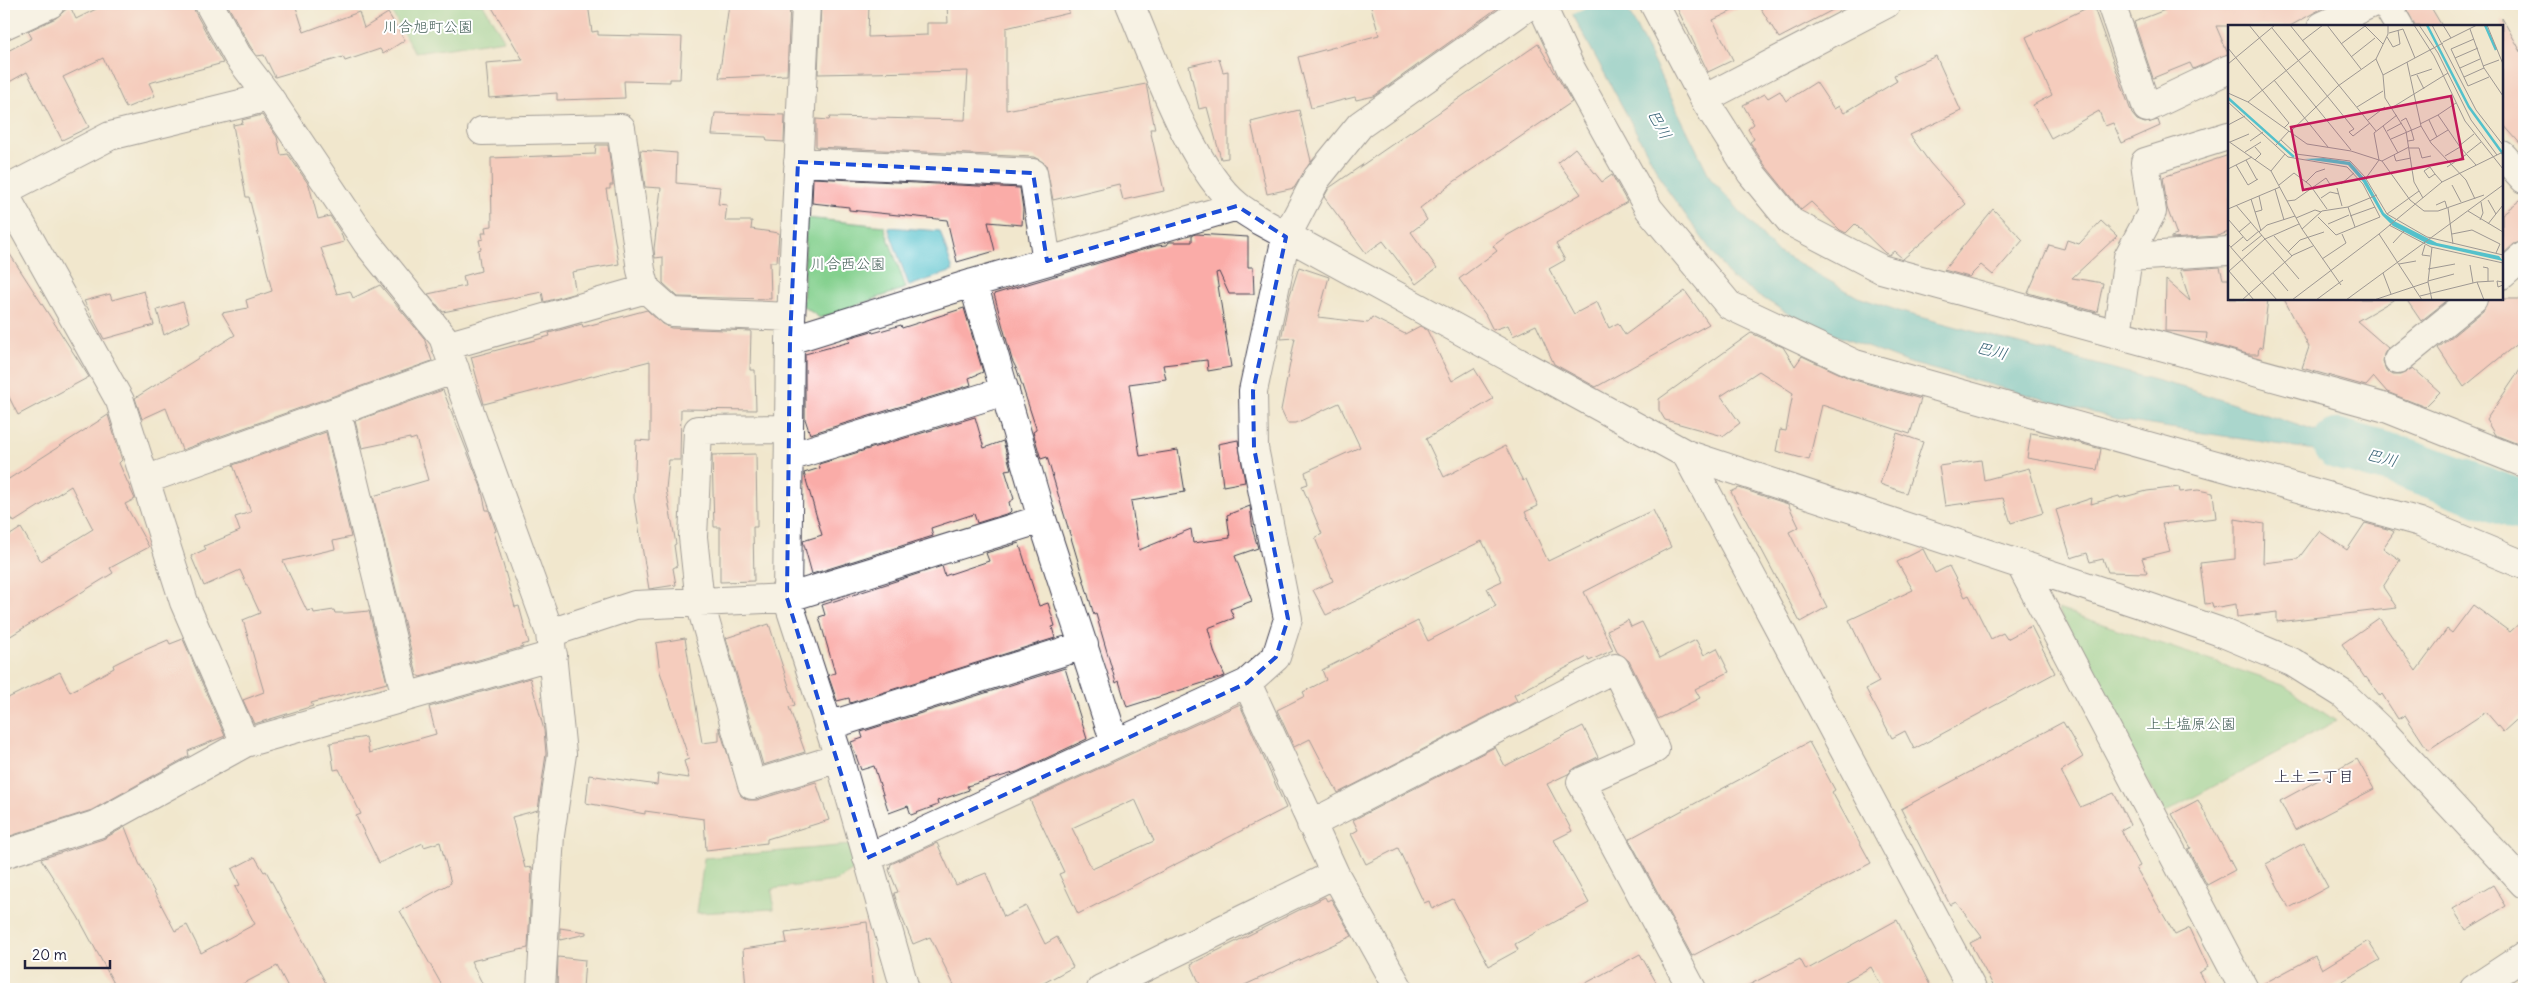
<svg xmlns="http://www.w3.org/2000/svg" width="2528" height="993" font-family="Delius,'Klee One',sans-serif">
<rect width="100%" height="100%" fill="#fff"/>
<filter id="ink" filterUnits="userSpaceOnUse"><feTurbulence type="fractalNoise" baseFrequency=".02" numOctaves="2"/><feDisplacementMap in="SourceGraphic" scale="10" xChannelSelector="R" yChannelSelector="G"/><feConvolveMatrix kernelMatrix="1 2 1 2 8 2 1 2 1" color-interpolation-filters="sRGB"/></filter>
<filter id="wash" filterUnits="userSpaceOnUse"><feTurbulence type="fractalNoise" baseFrequency=".0096" numOctaves="4" result="noise"/><feDisplacementMap in="SourceGraphic" scale="20" xChannelSelector="R" yChannelSelector="G"/><feGaussianBlur stdDeviation="1.12" result="paint"/><feColorMatrix in="noise" values="0 0 0 0 0 0 0 0 0 0 0 0 0 0 0 0 0 1.4 0 .05"/><feComposite in="paint" operator="in"/></filter>
<g filter="url(#wash)">
<rect width="100%" height="100%" fill="#f1e7cd"/>
<path fill="#84d08e" stroke="#537964" d="M387,4h96l21,36 -89,13z
M806,218l78,8 22,62 -86,30 -17,-12z
M2058,609l225,76 53,36 -172,92z
M850,845l5,24 -19,12 -64,8 2,20 -77,4 7,-55z"/>
<path fill="#54c1cb" stroke="#3b7283" d="M1567,4h58l86,175 65,72 82,46 47,16 280,75 236,78 -297,-45 -218,-59 -105,-40 -70,-44 -63,-87z
M888,227l52,4 13,40 -44,15z"/>
<path fill="#f1e7cd" d="M1571,4h25l-25,11 -5,-9z"/>
<g fill="none" stroke-linecap="round" stroke-linejoin="round">
<path stroke="#54c1cb" stroke-width="51" d="M2338,444l67,19 119,44"/>
</g>
<g id="blocks">
<path fill="#faaca8" fill-rule="evenodd" d="M106,4h87l2,8 28,51 -74,20 6,13 -29,12 -23,-50 -40,19 26,50 -27,13 -35,-68 -23,13v-32l28,-15 -4,-7 28,-13 14,-12 6,13z
M227,4h68l9,28 55,-20 5,16 24,-15 17,27 -22,14 -3,-5 -35,12 -2,-4 -68,20 -11,-22 -7,1 -7,-10z
M490,4h98l4,28 6,-1v4l84,2 -2,42h-10v3l-46,-1 1,17 -68,2v-7l-68,5 -3,-35 37,-3z
M729,4h61l-3,71 -68,3z
M821,4h48l-1,33 59,-2v-12h21l-1,-19h121l1,9 -63,15v82l140,-26 9,45h-5l14,62 -41,9 -4,-16 -66,16 -7,-36 -12,-7 -218,-10v-28l13,1 1,-3 135,3 3,-49 -150,3z
M1370,4h133l-129,92 -18,4 -1,-3 -44,11 -13,-51 81,-22z
M1675,4h72l-34,16 20,40 -25,12z
M1758,4h86l-65,34z
M2162,4h168l-40,22h-74l12,28 -35,15 -3,-6 -37,15 -19,-56 31,-12z
M2404,4h25l13,22h-27z
M2093,5l39,109 5,6 8,3 13,-3 2,6 -38,17 -9,-20 -8,3 -6,-15 -48,27 -18,-33 19,-10 -26,-58z
M2502,18l22,39v91l-22,-25z
M1538,44l34,58 -117,79 -35,27 7,12 -16,12 26,36 -21,16 -33,-43 -17,12 -42,-56 5,-9z
M1936,56l25,55 -51,24 20,28 36,41 -63,55 -9,-8 -5,4 -4,-2 -30,-29 -9,9 -6,-3 -29,-28 -10,8 -37,-46 -14,-22 4,-3 -6,-10 6,-5 -11,-19 22,-11 3,4 12,-7 6,10 30,-19 18,27 5,-3 5,7 53,-32 -3,-6z
M1219,59l4,13 5,-1v87l-7,1 -14,-52 -8,2 -10,-43z
M1299,110l12,51 -17,27 -27,6 -16,-72z
M715,113l70,2 -1,27 -17,-1 -1,-4 -54,-2z
M262,115l15,22 4,18 7,-1 21,31 9,34 12,-3 11,17 3,9 -23,6 16,46 13,-3 3,7 27,-13 44,53 8,23 -250,89 -16,-42 -24,11 -7,-21 100,-63 -13,-22 26,-5 -2,-8 26,-9 -23,-94h-3l-13,-72 10,-2 -1,-3z
M596,145h12l5,40h-3v4h-4l13,75 -47,8 4,21 -32,9 -2,-10 -99,20 -15,-18 37,-8 -2,-10 18,-5 -3,-21 3,-1 -2,-9 4,-1 -1,-6h4l-1,-6 7,-1 -1,-68 104,-4z
M1575,148l27,34 10,-7 15,27 -71,42 9,16 -16,9 25,45 23,-12 12,26 9,-5 7,12 60,-44 24,33 -113,63 -42,-23 -18,-39 -23,11 -5,-11 -15,5 -8,-16 -26,-35 38,-28 -4,-5 15,-11 73,-41 -23,-32z
M640,150l37,3 -1,30 44,4 -2,17 9,1 -2,16h27l-1,8 28,4 -2,29h-7l1,37 -93,-2 -15,-14v-26l-8,1 -1,-9 7,-61 -16,-1z
M2229,155v77l-12,4 -46,3v-2l6,-2 -10,-27 -4,-31z
M813,178l207,10 3,21 -1,16 -34,-3 7,29 -38,11 -10,-42 -98,-10v-3l-37,-4z
M2524,197v44l-10,3 -12,11v-41z
M1993,209l30,31 -30,35 -12,-10 -12,12 -25,-7z
M2101,221l16,15 -45,42 31,5 -6,29 -69,-19 21,-48 15,4 3,-9 12,4z
M1196,234l52,3v30h5l1,27h-25l-10,-22 -3,1 15,94 -23,4 -1,-11 -44,5 3,14 -37,5 11,72 38,-6 7,42 -54,9 8,49 52,-21 2,14 37,-5 -3,-23 23,-9 3,25 5,17 -23,8 17,45 -22,8 4,9 -26,10 7,26 10,22 -98,31 -8,-26 -3,2 -20,-69 -2,1 -47,-158 -6,2 -8,-27 3,-2v-2l-19,-58 -5,-10 -18,-66 162,-48 11,-1 2,-3h23v-7z
M4,245l85,132 -71,38 -14,-28z
M1299,267l30,10 -11,40 50,6 4,-6 33,17 15,-8 7,4 25,51 22,-13 19,31 -67,40 18,38 61,-31 18,35 3,-2 12,27 -13,6 23,49 105,-51 18,37 -87,45 29,58 -24,11 -2,-4 -73,38 3,6 -179,92 -28,-54 -16,8 -17,-37 28,-14 -2,-4 23,-12 -4,-10 96,-49 10,20 68,-35 -9,-18 15,-7 -20,-40 -156,74 -13,-25 20,-9 -18,-43 7,-4 -20,-48 6,-2 -3,-12 55,-25 -21,-44 -43,20h-9l-6,-13 14,-72 -14,1 9,-44z
M2220,267l3,12h6v20h39l-6,49 -3,-1 -1,7h-11l-41,-12 1,-9 -42,-2 1,-51 24,21 -10,-31z
M144,291l10,34 -50,14 -20,-38 26,-7 2,6z
M2284,299h111l-38,22 31,27 -4,6 -1,8 3,8 7,5h7l13,-7 27,24 -15,15 -38,-15 -13,-15 -8,9 -64,-18 7,-21z
M2406,299h43l-28,22z
M2488,299h36v39l-60,49 -26,-39 45,-37z
M183,302l6,20 -25,13 -7,-25z
M964,308l19,64 -14,6 2,7 -161,49 -5,-15v-65l45,-12 -2,-4 24,-7 1,2 28,-8 1,3z
M647,310l15,14 9,4 80,3 -1,39h5l1,40 -75,-1 -1,51h-11l-3,29 10,55 -2,1 3,21 -4,2 3,17 -27,4 -15,-91 2,-58 14,1v-80l-166,43 -13,-47 79,-21 -1,-3 33,-9 1,3z
M1751,333l32,14 12,19 7,-10 49,23 70,20 -11,35 -88,-29 -13,55 -33,-9 4,-21 6,1 7,-38 -34,-22 -38,25 19,27 -17,13 -58,-16 -6,-10v-11z
M2524,364v71l-6,9 -23,-9 -9,-15z
M443,390l38,97 5,23h3l7,21 -2,1 21,75 4,-1 10,37 -7,2 1,2 -103,30 -3,-2 -44,-179 55,-16 -12,-42 -6,2v-2l-48,10 -7,-27z
M108,415l14,45 -3,3 16,36 -10,5 24,43 -39,21 3,5 -109,67v-101l17,-11 20,33 52,-32 -22,-43 -57,36 -10,-16v-24z
M975,417l9,31 19,-7 8,28 -6,1 9,29 -5,3 2,9 -2,2 -32,10 -3,-9 -43,14 2,8 -121,38 -9,-33 19,-6 -18,-62 16,-5 -1,-4z
M326,432l25,105 -18,4 2,8 -52,12 24,50 6,-1 1,3 20,-3 1,3h12l22,-2 18,72 -76,20 2,3 -59,18 -11,-24 21,-8 -21,-72 17,-7 -20,-43 -36,16 -13,-30 15,-7 -2,-3 36,-15 -5,-14 16,-5 -18,-47z
M1897,433l26,9 -17,51 -26,-9z
M2031,433l30,5 40,11 -4,21 -70,-12z
M1238,440l7,42 -22,4 -5,-42z
M756,454l1,66v7h-4l1,54 -34,1v-55h-6l-2,-72z
M1981,460l3,20 45,-12 14,45 -32,10 -8,-25 -58,8 -6,-40z
M2179,487l1,5 18,-2 15,3 3,25 -54,6 8,27 -28,7 5,15 -39,-1 -5,-13 -13,3 -3,-9 -16,5 -15,-48 36,-12 -1,6 28,-8 1,2 27,-7z
M1739,488l49,16 11,23 -10,5 38,75 -27,15 -69,-130z
M2235,519l29,5 -1,39 35,-4 21,-28 28,19 18,-27 26,7 3,2 -11,16 17,12 -17,27 14,21 -120,14v-10l-40,5 -1,-13 -23,4 -1,-5 -7,1 -5,-41 35,-4z
M1019,543l20,63 9,-3 7,23 -3,1 3,11 -205,65 -1,-5 -12,3 -9,-26 7,-2 -16,-56 6,-2 -3,-10 120,-39 3,10 2,-1 42,-14 -3,-8z
M1923,549l12,24 14,-7 16,31 4,-2 22,44 12,-6 4,6 24,-13 24,47 -141,76 -9,-18 -13,7 -26,-49 13,-7 -30,-62 64,-30 -16,-28z
M2473,605l37,27 14,-13v94l-21,19 -17,-20 -58,38 -23,-35 -7,4 -16,-25 -2,2 -14,-19 -1,1 -23,-34 37,-26 37,53 31,-42 5,4z
M1628,620l3,7 11,-5 18,36 36,-18 8,15 13,-7 12,24 -34,17 5,9 -42,21 -29,-58 -11,-8 -11,-23z
M769,624l26,81 -6,2 16,45 -42,13 -37,-127z
M685,638l17,105 17,-2v-14l22,69 7,4h9l59,-18 13,38 -62,19v4l-61,7 -2,-31 -59,-8v3l-59,-11 3,-28 68,10 1,-11 31,4 -5,-17 5,-2 -29,-87 -4,-29z
M183,639l42,97 -37,15 1,5 -97,54 -85,27 -3,-9v-128l56,-28 10,20 44,-24 -1,-3 20,-10 35,-15 2,4z
M1065,668l22,71 -70,33 -50,14 2,4 -32,11 1,4 -27,10 -3,-9 -19,7 -15,-47 -13,4 -10,-28 12,-4 -2,-6z
M530,678l14,52 2,24 -8,56 -26,7 13,51 7,-1 -4,81 -57,13 14,28h-41l-44,-78 51,-28 -11,-41 -16,5 -1,-4 -44,20 -23,-47 5,-2 -22,-45 -5,1 -4,-27 36,-6 3,16 67,-19 -7,-27z
M1238,705h2l46,103 -208,106 -19,-40 5,-2 -34,-72zM1135,799l19,42 -62,28 -20,-41z
M2063,722l20,35 -22,14 19,36 34,-14 16,32 -9,5 19,36 -4,2 39,67 15,-7 18,39 -9,6 9,16h-213l-25,-46 12,-6 -26,-35 -6,3 -49,-96z
M1583,726l15,31 -23,11 -7,6 -21,10 25,47 -18,9 35,63 -74,41 3,6 -29,16 -36,-67 -21,10 -3,-8 -5,2 -26,-55 -32,16 -15,-30 7,-4 -5,-10 142,-73 10,19z
M1809,742l26,48 -3,2 39,71 -179,93 -63,-117z
M2357,759l17,30 -79,41 -15,-29z
M2198,800l37,70 -28,15 -19,-36 3,-1 -19,-34z
M125,827l14,36 36,68 12,-6 14,28 54,-29 -20,-37 5,-2 -8,-16 23,-12 9,15 2,-1 63,118h-40l-12,-23 -44,23h-116l-39,-72 -37,-58 62,-20z
M937,843l19,42 30,-12 18,44 22,-11 19,38 12,-7 16,30 -40,22h-77l-26,-52 -17,7 -13,-31 -6,-20 4,-1 -9,-22 2,-6z
M2304,843l24,44 -39,21 -23,-44z
M2493,885l13,21 -40,24 -13,-21z
M1325,897l2,4 4,-2 21,37 -116,53h-34l-11,-25z
M1897,920l35,69h-49l-12,-22 -40,22h-90l59,-30 6,11z
M867,922l7,67h-128l-3,-40 44,-6 -2,-10z
M560,928l26,4v2l-26,6z
M2368,941l12,19 -48,27 1,2h-73l-1,-3 56,-30 7,13z
M1640,954l20,35h-85z
M558,957l27,3 -2,29h-26z"/>
</g>
</g>
<g filter="url(#ink)">
<use href="#blocks" fill-opacity="0" stroke="#414051" stroke-width="1"/>
<g fill="none" stroke-linecap="round" stroke-linejoin="round">
<defs>
<path id="minor" d="M209,4l28,51 32,42 98,146 76,94 107,296 12,121 -12,81 -9,154
M806,4l-16,336 -3,258 52,160 66,231
M1130,4c24,56 61,165 108,202 7,6 15,10 22,15l426,233 460,152 72,25 74,31 51,32 42,40 139,150
M1541,4l29,63 79,142 80,96 126,59 565,158 104,43
M1654,4l50,95 47,74 40,49 90,47 505,139 138,55
M2111,4l36,104 82,-39
M2386,4l13,22
M4,25l46,-21
M2322,26l48,-22
M1704,99l182,-95
M482,131l139,-3 20,142 5,19 26,23 119,5
M2502,155l22,24
M798,162l235,11 14,88
M4,191l106,-55 159,-39
M4,193l116,208 64,201 61,141 308,-88
M2128,257l101,-6
M2502,275l22,-19
M973,283l69,236 73,224
M2117,334l11,-77 24,-45 -7,-50 83,-26
M790,340l183,-57 264,-77
M446,346l200,-57
M2398,360l75,-61
M337,412l69,285
M789,429l-91,1 -5,107 7,66 52,182 87,-27
M789,457l216,-66
M145,480l310,-111
M2020,564l224,425
M550,633l85,-28 152,-7 255,-79
M1247,683l88,191 64,115
M828,726l256,-81
M1311,824l304,-156 40,81 -74,33 111,207
M4,854l94,-30 147,-81
M867,858l380,-175 29,-26 12,-38 -34,-171 -1,-57 33,-154 31,-59 43,-53 171,-121
M1101,989l234,-115
M2474,989l50,-33"/>
<path id="tertiary" d="M1686,454l286,535"/>
</defs>
<use href="#minor" stroke="#414051" stroke-width="30"/>
<use href="#tertiary" stroke="#414051" stroke-width="30"/>
<path stroke="#414051" stroke-width="3" stroke-dasharray="1 4" stroke-linecap="butt" d="M1573,8l10,-4"/>
<use href="#minor" stroke="#fff" stroke-width="28"/>
<use href="#tertiary" stroke="#fff" stroke-width="28"/>
</g>
</g>
<path d="M0 0H2528V993H0ZM798,162l235,11 14,88 190,-55 49,31 -33,154 1,57 34,171 -12,38 -29,26 -380,175 -80,-260 3,-258z" fill="#f1e7cd" fill-opacity=".55" fill-rule="evenodd"/>
<path fill="none" stroke="#1d4ed8" stroke-width="4" stroke-dasharray="10 6" stroke-linejoin="round" d="M798,162l235,11 14,88 190,-55 49,31 -33,154 1,57 34,171 -12,38 -29,26 -380,175 -80,-260 3,-258z"/>
<g text-anchor="middle" stroke-width="4" stroke-linejoin="round" paint-order="stroke">
<g font-size="15" fill="#445f58" stroke="#fff">
<text x="428" y="32">川合旭町公園</text>
<text x="848" y="269">川合西公園</text>
<text x="2191" y="729">上土塩原公園</text>
</g>
<g font-size="16" font-style="italic" fill="#366275" stroke="#fff">
<text transform="translate(1660 124) rotate(62)" y="6">巴川</text>
<text transform="translate(1992 350) rotate(15)" y="6">巴川</text>
<text transform="translate(2382 457) rotate(15)" y="6">巴川</text>
</g>
<g font-size="16" fill="#22223b" stroke="#fff">
<text x="2314" y="782">上土二丁目</text>
</g>
</g>
<g transform="translate(2228 25)">
<rect width="275" height="275" fill="#f1e7cd"/>
<path d="M96,133l26,4 16,18 18,33 12,9 41,21 62,13 4,5 -75,-17 -35,-18 -11,-11 -19,-33 -15,-17 -44,-6z" fill="#54c1cb"/>
<path fill="none" stroke="#54c1cb" stroke-width="2.5" d="M199,0l42,82 34,47M257,0l11,25M0,73l66,59"/>
<path fill="none" stroke="#9e9893" stroke-width="1" d="M21,0l102,125M62,0l86,106M99,0l34,44M160,0v9l-12,25 7,16 2,23 21,33 8,51 9,16M186,0l20,31 31,65 38,48M191,0l19,28 33,67 26,35M204,0l44,85 27,35M215,0l8,13M259,0l16,39M44,3l82,101 -5,3 4,4 17,-13M242,4l14,39 19,28M161,8l14,-4 12,29M159,12l6,10 7,-3 -2,-14M246,14l-23,10 17,37 21,-9M74,16l21,-16M215,17l34,-17M113,19l24,-18 18,18M0,23l61,75 -5,5M123,32l24,-19M227,33l23,-10M179,37l14,64 10,17 35,37 9,19M0,39l47,-39M255,41l16,-6M232,43l20,-9M155,50l60,-32M189,50l7,14M183,51l21,-7M236,52l20,-9M46,55l54,67M0,68l20,9 59,42 44,7 31,10 28,39 14,11h14l46,-16M0,77l60,55 59,10 16,17 17,33 -44,18 -18,-18M20,77l62,-51M129,82l26,-16M165,82l55,-34M210,90l18,-12M140,95l17,-13M201,95l8,17M173,96l5,-3 5,11 3,11 -6,1M192,99l18,-9 22,32 -15,9M0,100l17,-9M155,101l15,27M159,106l15,-8M62,107l48,-46 38,-27M163,114l30,-13M53,115l15,14 54,7 15,16 22,37 40,23 76,18M0,116l43,30 31,58 39,56M22,116l13,-9M202,116l18,-11M2,117l19,-8M48,120l13,-14M231,121l15,-12M27,122l6,7 -6,6M232,122l16,18M181,123h10l3,10 9,-2M17,127l16,-10M239,128l14,-11M166,130l2,6 15,-3M18,135l11,20M154,136l27,-14M8,140l12,20 10,-6M219,142l20,-13M0,144l24,-12M43,146l14,-17M207,149l-6,4 -5,-7 6,-4 5,7 7,8M138,153l13,-18 -5,-27 23,-18M78,157l10,-10 9,-3M113,159l13,-11M51,160l15,-12 16,12 17,24M224,160l9,17M109,163l5,18M47,164l9,31M93,173l9,-6 9,2M23,174l10,32M260,175l8,14M59,176l8,-1 31,-22 5,8M8,180l63,74M208,180l9,-4 2,7M120,182l7,20M220,183l5,36M0,184l52,-22M240,186l35,21M27,187l7,-2 -3,-14M159,189l32,-23M122,191l25,-9M68,193l19,-8 6,2M0,194l19,22 12,-10M252,195l3,-7 -2,-11M100,199l21,-9M260,199l15,-19M161,200l42,22 72,16M74,204l20,-18 26,-4 29,-12M11,207l12,-10M31,207l8,-7 28,-9M224,209l20,-4 28,14 -4,9M46,211l18,20M165,218l11,-12M0,219l49,56M197,220l-3,10 8,1M3,222l12,-10M14,226l20,-16M60,227l12,-12 24,-8M94,234l24,-16 -4,-9M171,239l17,-3M242,240l3,18M255,242l5,1v13M200,244l27,-5M0,245l26,30M0,247l37,-33 34,-15M45,248l15,18M155,248l8,21M200,256l26,-7M249,257l7,18M275,257l-6,-1 1,6 5,-2M192,271l57,-14 17,-1M14,275l51,-45 20,-9M64,275l87,-66M88,275l27,-20M118,275l157,-115M146,275l54,-18M194,275l-43,-66 63,-52 61,-30M204,275l-4,-18 4,-35"/>
<path fill="#c2185b" fill-opacity="0.15" stroke="#c2185b" stroke-width="2.5" d="M223,71l12,63 -160,31 -12,-63z"/>
<rect width="275" height="275" fill="none" stroke="#22223b" stroke-width="2.5"/>
</g>
<rect width="2528" height="993" fill="none" stroke="#fff" stroke-width="20"/>
<path d="M25 960v8h85v-8" fill="none" stroke="#22223b" stroke-width="2.5"/>
<text x="32" y="960" font-size="15" fill="#22223b" stroke="#ffffff" stroke-width="4" paint-order="stroke">20 m</text>
</svg>
